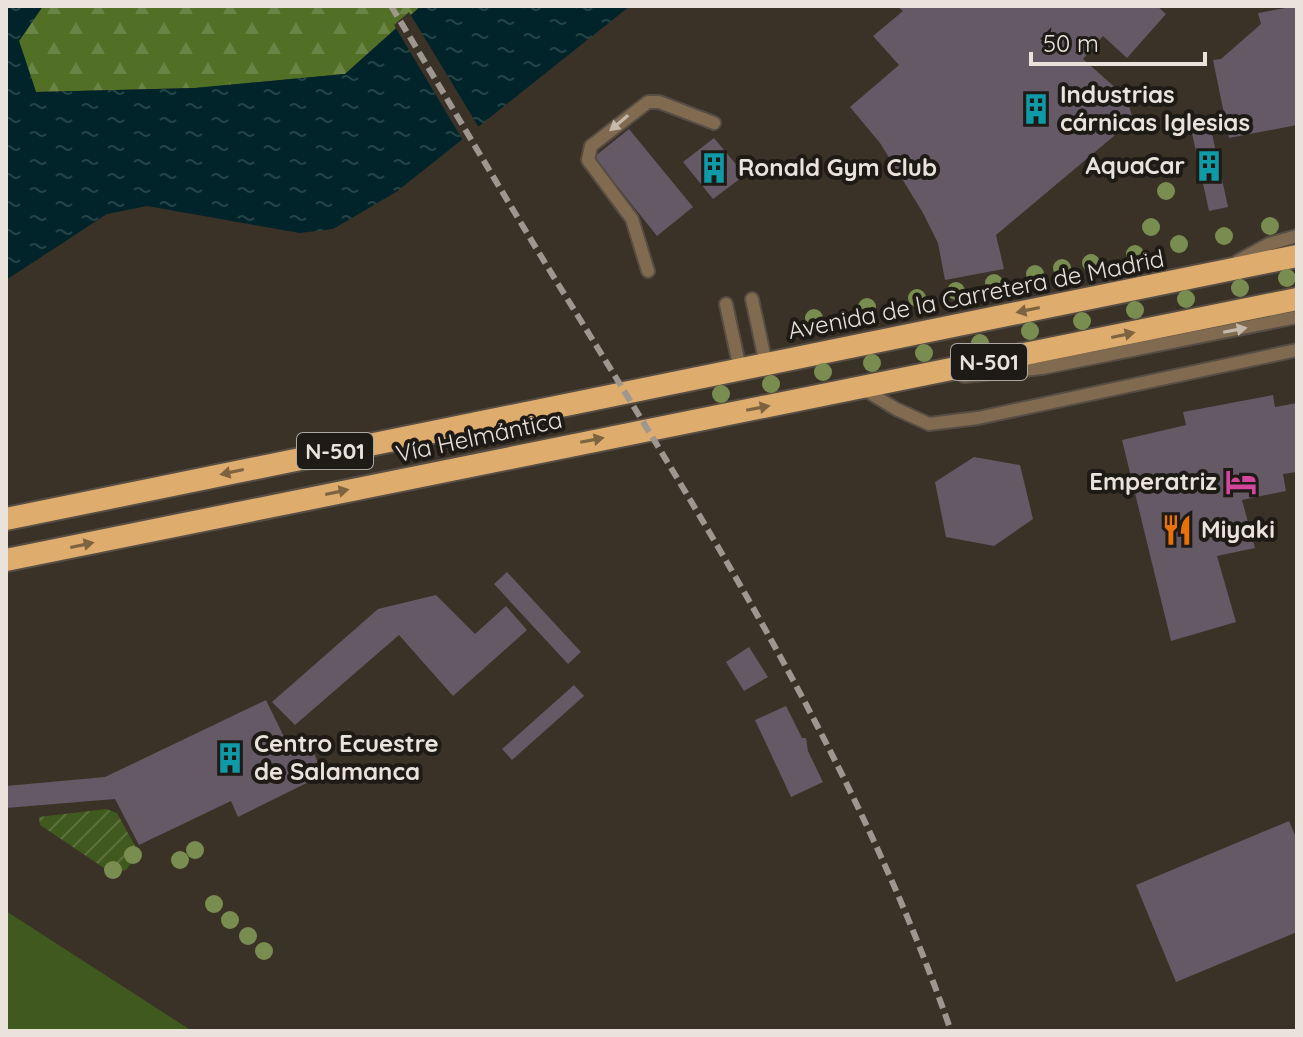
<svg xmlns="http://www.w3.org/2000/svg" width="1303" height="1037" font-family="Quicksand,sans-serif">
<defs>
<pattern id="forest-firs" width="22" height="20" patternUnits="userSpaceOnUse" patternTransform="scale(2)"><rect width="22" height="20" fill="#517026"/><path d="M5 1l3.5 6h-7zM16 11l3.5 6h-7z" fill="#6a8445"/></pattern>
<pattern id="garden-furrows" width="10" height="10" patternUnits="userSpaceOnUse" patternTransform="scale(2)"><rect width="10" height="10" fill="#40591e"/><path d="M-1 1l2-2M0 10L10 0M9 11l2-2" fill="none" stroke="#5c713e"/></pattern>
<pattern id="water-ripples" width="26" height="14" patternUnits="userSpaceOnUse" patternTransform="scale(2)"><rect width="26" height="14" fill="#002429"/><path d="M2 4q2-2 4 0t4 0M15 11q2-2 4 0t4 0" fill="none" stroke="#254447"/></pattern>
</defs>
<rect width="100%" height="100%" fill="#3a3127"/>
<path fill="url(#forest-firs)" d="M43,6h378l-76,68 -150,14 -159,4 -17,-51z"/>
<path fill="url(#garden-furrows)" d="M106,809l11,4 22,40 -13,17 -13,4 -73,-49 -1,-8z"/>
<path fill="#40591e" d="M6,911l186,120h-186z"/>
<path fill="url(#water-ripples)" d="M6,6h37l-24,35 17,51 159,-4 150,-14 76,-68h209l-234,186 -63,37 -33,4 -153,-27 -40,8 -101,66z"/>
<path fill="#3a3127" d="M409,12l72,119 -16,13 -71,-119z"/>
<path fill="#645965" d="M897,6h260l9,8 -39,44 -24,-22 -20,23 44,39 6,22 -137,115 8,34 -59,11 -7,-37 -15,-30 -43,-70 -30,-36 49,-42 -26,-29 30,-25z
M1297,6v119l-68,13 -16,-78 8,-1 40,-35 -3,-11z
M1209,120l19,87 -19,4 -19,-87z
M629,129l64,78 -36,29 -63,-79z
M714,138l31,37 -32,24 -30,-37z
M1273,395l2,12 22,-4v69l-14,2 3,17 -44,9 13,48 -38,8 19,66 -65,19 -49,-201 64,-15 -3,-13z
M974,457l46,8 13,54 -39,27 -48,-9 -11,-55z
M507,572l74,80 -13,12 -74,-80z
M436,595l39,39 31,-28 21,24 -74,66 -54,-61 -104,90 -23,-23 106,-93z
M749,647l19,30 -24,14 -18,-29z
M574,685l10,11 -72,64 -10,-11z
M266,700l20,41 17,-8 4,3 16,39 -85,42 -7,-16 -92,44 -24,-46 -109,9v-22l99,-9z
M786,706l16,32h4l2,13 15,31 -32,15 -36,-77z
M1289,821l8,19v92l-121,50 -40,-97z"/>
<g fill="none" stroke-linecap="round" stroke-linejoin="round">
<defs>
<path id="service" d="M1238,261l31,-17 28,-8
M648,271l-16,-52 -44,-59 3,-14 57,-44h11l55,21
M752,299l14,65
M726,304l14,65
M964,376l78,-8 255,-51
M862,388l34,21 33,15 49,-6 319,-68"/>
<path id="trunk" d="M6,519l1291,-263
M6,560l1291,-261"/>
</defs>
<use href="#service" stroke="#564d44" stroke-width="16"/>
<use href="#trunk" stroke="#564d44" stroke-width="26"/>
<use href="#service" stroke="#816b50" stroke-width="12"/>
<use href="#trunk" stroke="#deac6c" stroke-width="22"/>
<path stroke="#9e978f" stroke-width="6" stroke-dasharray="12 6" stroke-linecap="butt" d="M391,6c63,103 123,208 187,310 141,229 284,459 373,715"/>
</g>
<g fill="#798d51">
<circle cx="1166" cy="191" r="9"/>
<circle cx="1270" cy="226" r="9"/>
<circle cx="1151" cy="227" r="9"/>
<circle cx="1224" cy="236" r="9"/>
<circle cx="1179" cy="244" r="9"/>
<circle cx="1135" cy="254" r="9"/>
<circle cx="1091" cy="263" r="9"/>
<circle cx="1062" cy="268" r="9"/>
<circle cx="1035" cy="274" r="9"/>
<circle cx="1287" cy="278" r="9"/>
<circle cx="994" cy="283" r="9"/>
<circle cx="1240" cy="288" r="9"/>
<circle cx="956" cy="291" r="9"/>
<circle cx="917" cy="298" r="9"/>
<circle cx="1186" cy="299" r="9"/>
<circle cx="867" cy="307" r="9"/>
<circle cx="1135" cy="310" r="9"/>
<circle cx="814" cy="318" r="9"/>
<circle cx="1082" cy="321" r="9"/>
<circle cx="1030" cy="331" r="9"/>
<circle cx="980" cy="343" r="9"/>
<circle cx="924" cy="353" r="9"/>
<circle cx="872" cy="363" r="9"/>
<circle cx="823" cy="372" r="9"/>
<circle cx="771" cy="384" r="9"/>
<circle cx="721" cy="394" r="9"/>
<circle cx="195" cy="850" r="9"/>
<circle cx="133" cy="855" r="9"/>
<circle cx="180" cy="860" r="9"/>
<circle cx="113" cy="870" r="9"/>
<circle cx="214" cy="904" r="9"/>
<circle cx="230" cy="920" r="9"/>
<circle cx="248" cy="936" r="9"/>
<circle cx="264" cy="951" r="9"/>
</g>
<defs><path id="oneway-solid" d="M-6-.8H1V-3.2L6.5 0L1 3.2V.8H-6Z" transform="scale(2)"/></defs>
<g fill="#c5b9ab">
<use href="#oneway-solid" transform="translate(619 123) rotate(140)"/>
<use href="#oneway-solid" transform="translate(1235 330) rotate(-11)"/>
</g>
<g fill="#7e6340">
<use href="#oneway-solid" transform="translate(1028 310) rotate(168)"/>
<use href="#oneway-solid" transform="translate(1123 335) rotate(-12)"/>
<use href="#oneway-solid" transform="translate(758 408) rotate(-11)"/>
<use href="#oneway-solid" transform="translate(592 440) rotate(-11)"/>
<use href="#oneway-solid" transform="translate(232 472) rotate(168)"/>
<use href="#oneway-solid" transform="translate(337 492) rotate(-12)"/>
<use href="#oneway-solid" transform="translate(82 545) rotate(-12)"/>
</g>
<defs>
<symbol id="building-bare" viewBox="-9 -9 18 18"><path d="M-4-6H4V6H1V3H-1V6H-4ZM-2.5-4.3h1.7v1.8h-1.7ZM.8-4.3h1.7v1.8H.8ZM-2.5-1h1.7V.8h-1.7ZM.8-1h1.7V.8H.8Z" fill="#0f9aa8" stroke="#1e1a15" stroke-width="2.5" paint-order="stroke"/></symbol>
<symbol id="hotel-bare" viewBox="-9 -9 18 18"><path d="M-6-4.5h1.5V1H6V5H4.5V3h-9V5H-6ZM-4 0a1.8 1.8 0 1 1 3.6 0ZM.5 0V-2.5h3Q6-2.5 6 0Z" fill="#d1479c" stroke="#1e1a15" stroke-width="2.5" paint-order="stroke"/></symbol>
<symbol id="restaurant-bare" viewBox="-9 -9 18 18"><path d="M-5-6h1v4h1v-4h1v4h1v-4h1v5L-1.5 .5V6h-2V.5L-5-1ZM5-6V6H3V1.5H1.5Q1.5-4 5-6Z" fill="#e8710a" stroke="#1e1a15" stroke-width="2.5" paint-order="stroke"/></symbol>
</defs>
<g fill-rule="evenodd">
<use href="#building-bare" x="1014" y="87" width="44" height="44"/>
<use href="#building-bare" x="1187" y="144" width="44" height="44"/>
<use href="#building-bare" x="692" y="146" width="44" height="44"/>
<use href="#hotel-bare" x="1219" y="460" width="44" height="44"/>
<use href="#restaurant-bare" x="1155" y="508" width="44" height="44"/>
<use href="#building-bare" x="208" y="736" width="44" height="44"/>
</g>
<g text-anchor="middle" stroke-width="8" stroke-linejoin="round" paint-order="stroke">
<g fill="#1e1a15" stroke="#aca7a0" stroke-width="2">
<rect x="951" y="344" width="76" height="36" rx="6"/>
<rect x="297" y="433" width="76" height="36" rx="6"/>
</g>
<g font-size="22" font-weight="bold" fill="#e9e3dc">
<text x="989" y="370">N-501</text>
<text x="335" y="459">N-501</text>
</g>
<g font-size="24" font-weight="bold" fill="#e9e3dc" stroke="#1e1a15" text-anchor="start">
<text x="1060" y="103">Industrias<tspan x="1060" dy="28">cárnicas Iglesias</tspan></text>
<text x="1185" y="174" text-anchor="end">AquaCar</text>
<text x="738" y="176">Ronald Gym Club</text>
<text x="1217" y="490" text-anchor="end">Emperatriz</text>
<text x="1201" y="538">Miyaki</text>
<text x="254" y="752">Centro Ecuestre<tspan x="254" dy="28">de Salamanca</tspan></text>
</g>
<g font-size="24" fill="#e9e3dc" stroke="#1e1a15">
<text transform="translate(976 295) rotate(-11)" y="8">Avenida de la Carretera de Madrid</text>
<text transform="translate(479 437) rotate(-12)" y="8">Vía Helmántica</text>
</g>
</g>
<rect width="1303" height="1037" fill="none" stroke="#e9e3dc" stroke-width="16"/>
<path d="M1031 52v12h174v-12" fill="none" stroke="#e9e3dc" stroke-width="4"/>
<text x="1043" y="52" font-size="24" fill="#e9e3dc" stroke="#1e1a15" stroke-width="6" paint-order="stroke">50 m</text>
</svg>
